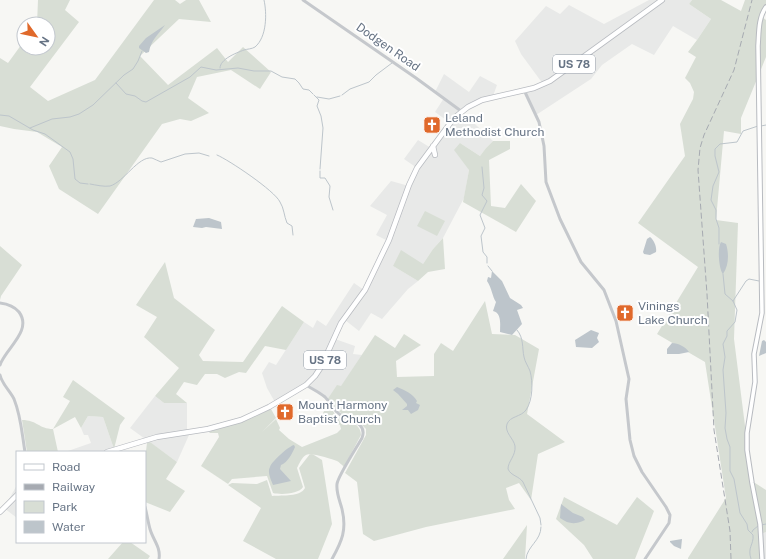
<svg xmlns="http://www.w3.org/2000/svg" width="766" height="559" font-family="'Public Sans',sans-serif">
<rect width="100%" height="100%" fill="#f7f7f4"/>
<path fill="#e8e9e8" d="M649,0h43l-3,4 22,15 -14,21 -24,-14 -19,29 -22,-11 -30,21 -11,14 -55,36 -11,-25 18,-6 -22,-30 -6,-13 31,-35 14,8 9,-9 35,19z
M444,74l25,18 11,-16 17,9 -4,11 -33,14 33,31 -7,7 -6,8 -20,-13 9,27 -5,28 -21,40 -10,11 -10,15 -30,2 25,15 -10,8 -26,30 -11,-6 -12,18 -14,-11 -4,6 -6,13 20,7 -2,8 9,1 -21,32 -14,13 -5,-6 -14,-10 -32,20 -9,-16 -5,-15 7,-11 7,3 28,-43 9,6 4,-8 9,6 28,-43 10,7 24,-49 -12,-6 11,-20 -17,-9 21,-25 18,5 8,-18 -13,-9 14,-19 13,8 18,-26 -14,-10 9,-14 -9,-6z
M155,396l9,7h23v26l2,6 -12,27 -47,-34z
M88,416l15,1 12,35h-50l26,-9 -3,-8h-4l-3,-7z
M17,485v33l-13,-10z
M766,532v27h-5v-26z"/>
<path fill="#d8ded5" d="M38,0h32l-5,10 14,12 -49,65 18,14 47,-21 59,-80h21l5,4 6,-4h13l12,22 -32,-3 -39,37 28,29 49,-37 11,14 15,-15 28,25 -11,17 -29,-19 -34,7 -9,21 21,15 -18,8 -11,-2 -18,5 -64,90 -39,-25 -10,-23 13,-19 -25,-15 -23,-3 -14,-3v-68l8,5 16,-22v7h24v-24h-11z
M692,0h29l20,11 4,-11h21v7l-4,10 4,3v37l-25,61v16l-17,-3 -8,89 22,3 -4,116 18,142 14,9v42l-5,2v25h-73v-1l38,-60 -21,-136 -48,-28 41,-67 -60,-44 47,-67 -5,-32 13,-25 1,-7 -4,-9 -5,-5 11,-21 -8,-5 9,-12 14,-21 -22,-15z
M493,141h17v8l-21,11 2,46 14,2 16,-24 15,17 -20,31 -53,-30 6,-32 -15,-20 6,-7 20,13 6,-8z
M425,211l20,10 -8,15 -20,-10z
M443,238l2,31 -17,3 -10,9 -25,-15 8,-16 22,14 10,-15z
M0,246l22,19 -21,31 -1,4z
M165,262l9,36 41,32 -16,25 4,6 40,1 39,-56 22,16 -18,28 -21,-4 -19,27 -7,-1 -14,6 -8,-4h-12l-8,11 -13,-3 -8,12 11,9h-23l-9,-7 24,-28 -35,-31 13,-20 -21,-12z
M485,301l7,33 23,1 24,14 -12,65 38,28 -27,12 -7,46 -12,-17 -13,5 3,12 6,9 -89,18 -52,14 -11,-7 -6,-52 -12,-9 21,-38v-6l-8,-8 -16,-7 -15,-14 10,-15 4,1 34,-51 20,13 9,-14 17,11 -25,16 1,16 37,-1v-22l7,-11 12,8z
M73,380l52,38 -5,7 -6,24 -11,-32 -15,-1 -7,12 -6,-11 -22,12 5,23h-31l-5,-32c15,0 17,9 31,9l17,-28 -7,-4z
M328,404c4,4 5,9 10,12 8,6 23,6 23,19l-17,32c-2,-2 -5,-5 -7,-6 -5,-2 -27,-9 -31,-6 -4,2 -7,9 -9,13l6,19c-4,7 -22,8 -30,6l-6,-17 -35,3 -4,5 -27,-18 18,-29 -1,-4h-9l2,-2 34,-10 26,-12 5,9 -14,14 14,-13 4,9 -1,2 10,9 13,8 35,-14 4,-4 -1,-4 -4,-2 -6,1 -7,-11z
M150,442l27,20 -11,17 19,12 -15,21 -25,-10v-43l2,-16z
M310,454l4,1 8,5 10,64 -14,35h-42l-33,-18 18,-33 -33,-23 4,-2 25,1 10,-4 5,16c11,-1 28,1 33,-8l-6,-20z
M564,497l53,28 20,-28 17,14 -19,48h-42l-9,-14 -28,-26z
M527,525l-2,34h-22z
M123,542h7l20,14 -2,3h-40z"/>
<path fill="#bdc5cb" d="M165,25c-7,10 -14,15 -16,27l-3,1 -7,-5v-2l7,-8z
M209,218l12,4 1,7 -16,-2 -4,1 -9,-1 3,-8z
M650,237c4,3 7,10 6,15l-6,3 -6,-1 -1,-2 4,-13z
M721,242l5,2c3,9 3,22 -3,30 -4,-4 -6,-26 -2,-32z
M492,271l10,10 8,17 11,7 2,3 -6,2 5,14 -10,11 -12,-3c0,-7 2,-19 -7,-21l3,-9c-4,-6 -4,-14 -9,-21l1,-4 3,1z
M591,330l8,3 -2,5 2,4 -7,6 -16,-1 -1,-7z
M764,340l2,2v11l-7,3 3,-15z
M672,343c6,0 14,4 17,9l-10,2h-12v-5z
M397,387c8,3 16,7 20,14l-1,2 4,2 -2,5 -7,4 -3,-4h-6l5,-4v-2l-9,-10 -5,-4z
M294,445l1,2c-3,7 -7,15 -14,18l-1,4 11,12 -18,4c-2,-5 -6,-13 -3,-18 2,-6 19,-21 24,-22z
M561,504l12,9 10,4 2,3c-11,5 -16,4 -25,-2z
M682,539l-1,10 -7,-3 -4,-4v-1z"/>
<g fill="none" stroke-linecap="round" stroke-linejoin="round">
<path stroke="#bdc5cb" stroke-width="1" d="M220,68c0,-9 16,-15 24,-18 3,-1 8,-1 11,-3 12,-10 12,-34 9,-47
M116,83l10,11 9,2 7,5 4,1 44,-25 11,-10 15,3 22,-2 16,3h17l11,6 13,2 4,4 4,6 6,1 4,4
M314,95l5,5 -2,6 4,10 2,12 -3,41
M342,95l8,-6 19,-7 7,-7 16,-12
M317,97l12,2 11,-3
M0,115l9,1 24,14 12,4 25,18 3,7 2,20 5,4 8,1
M761,126l5,-1
M30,128l22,-9 18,-2 9,-3 14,-9 31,-30 9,-6 5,-8 4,-10
M217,155c12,5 58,36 63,47 4,6 4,14 7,21l5,3 1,9
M482,167l2,21 -2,7 5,6 -7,14 5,13 -4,8 2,16 4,5v6
M320,171v7h5l5,8 -1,11 4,13
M90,184c6,1 14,3 20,2 14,-4 28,-30 42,-28 3,1 6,3 9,4l24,-8 14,-1 10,3
M719,244v-16l-3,-9v-9l-5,-10 2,-14 6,-14 -4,-16v-7l5,-5 17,-2 6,-11 15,-5
M488,266l4,5
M723,274l2,20 8,7 4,9 -2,12 -8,9v5l-4,8 2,13 -2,13 3,43 -1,15 2,11 3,8v24l4,8 6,34 7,11 1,6 5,5c1,10 -6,12 -2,24
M733,301l13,-20 3,-2 10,2
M517,330c7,8 5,18 7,27 1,5 4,9 6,14 3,11 3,29 -4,39 -5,7 -16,6 -19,14 -3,8 7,15 8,22 1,10 -7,15 -7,23 3,7 11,7 15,13l17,36 1,7
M761,525l5,-1
M752,532l1,-2 5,-4
M526,559c1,-13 15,-18 15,-32"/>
<defs>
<path id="secondary" d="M762,559l-2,-35 -8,-41 -5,-33v-17l8,-51 -1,-28 8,-41 -4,-267c1,-13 0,-28 8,-39"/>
<path id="primary" d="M433,146l2,9
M107,452l50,-15 51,-8 33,-9 28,-13 37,-22 9,-9 6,-9 20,-44 24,-33 24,-50 20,-55 8,-17 37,-50 14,-11 14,-7 52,-12 16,-7 112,-81
M0,512l17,-17"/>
</defs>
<use href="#secondary" stroke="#b8bbc0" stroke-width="5.5"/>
<use href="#primary" stroke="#b8bbc0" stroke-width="6"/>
<path stroke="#c5c8cc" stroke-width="3" d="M303,0l113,78 45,33
M524,90l15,32 5,24 2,36 14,37 21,43 23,28 12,31 13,58 -3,20 4,41 4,16 8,16 24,35 4,8 -1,8 -24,36
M0,303c8,1 14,3 19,9 14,19 -14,37 -19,53
M0,375c2,9 10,16 14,24 7,17 8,35 11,53
M306,385c6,4 13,7 19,12 5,5 8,12 14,17 9,6 29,8 23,24 -5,9 -24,38 -25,46 -1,9 3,17 5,25 5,21 0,32 -10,50
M145,507c2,7 3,15 5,22 3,11 11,18 9,30"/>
<use href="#secondary" stroke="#fff" stroke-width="3.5"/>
<use href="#primary" stroke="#fff" stroke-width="4.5"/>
<path stroke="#a6aab1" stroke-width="1" stroke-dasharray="6 3" stroke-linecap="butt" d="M731,559l-1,-28 -16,-101 -7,-136 -9,-124 2,-22 4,-13 30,-65 18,-70"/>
</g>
<defs>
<symbol id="church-square" viewBox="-11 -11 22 22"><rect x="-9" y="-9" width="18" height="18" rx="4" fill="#e0692b" stroke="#fff"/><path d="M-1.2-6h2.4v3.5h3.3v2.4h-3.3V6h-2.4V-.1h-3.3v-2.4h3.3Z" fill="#fff"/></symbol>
</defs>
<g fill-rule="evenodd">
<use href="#church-square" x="422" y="115" width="20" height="20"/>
<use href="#church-square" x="615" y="303" width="20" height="20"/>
<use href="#church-square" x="275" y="402" width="20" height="20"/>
</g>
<g text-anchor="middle" stroke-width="4" stroke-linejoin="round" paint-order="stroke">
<g fill="#fff" stroke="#959eaa" stroke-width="1">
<rect x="553" y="55" width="42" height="18" rx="3"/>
<rect x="304" y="351" width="42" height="18" rx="3"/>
</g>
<g font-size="11" font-weight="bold" fill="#677485">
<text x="574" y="68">US 78</text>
<text x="325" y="364">US 78</text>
</g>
<g font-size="12" fill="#677485" stroke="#fff">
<text transform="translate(388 47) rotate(35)" y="4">Dodgen Road</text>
</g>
<g font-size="12" fill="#677485" stroke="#fff" text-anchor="start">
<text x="445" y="122">Leland<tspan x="445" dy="14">Methodist Church</tspan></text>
<text x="638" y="310">Vinings<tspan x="638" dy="14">Lake Church</tspan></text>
<text x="298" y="409">Mount Harmony<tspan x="298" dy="14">Baptist Church</tspan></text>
</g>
</g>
<rect x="16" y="451" width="130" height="92" fill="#ffffff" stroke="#c2c7ce"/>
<rect x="24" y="464" width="20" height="6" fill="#ffffff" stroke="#c2c7ce"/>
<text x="52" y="471" font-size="12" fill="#677485">Road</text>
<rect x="24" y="484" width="20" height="6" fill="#a6aab1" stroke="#c2c7ce"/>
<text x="52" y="491" font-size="12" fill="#677485">Railway</text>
<rect x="24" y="501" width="20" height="12" fill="#d8ded5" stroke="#c2c7ce"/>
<text x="52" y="511" font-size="12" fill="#677485">Park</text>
<rect x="24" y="521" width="20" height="12" fill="#bdc5cb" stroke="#c2c7ce"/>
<text x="52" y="531" font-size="12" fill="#677485">Water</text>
<g transform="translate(36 36) rotate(123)"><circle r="19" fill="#ffffff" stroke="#c2c7ce"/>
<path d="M0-3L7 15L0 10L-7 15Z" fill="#e0692b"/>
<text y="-6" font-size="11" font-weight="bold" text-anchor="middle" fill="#677485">N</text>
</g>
</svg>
